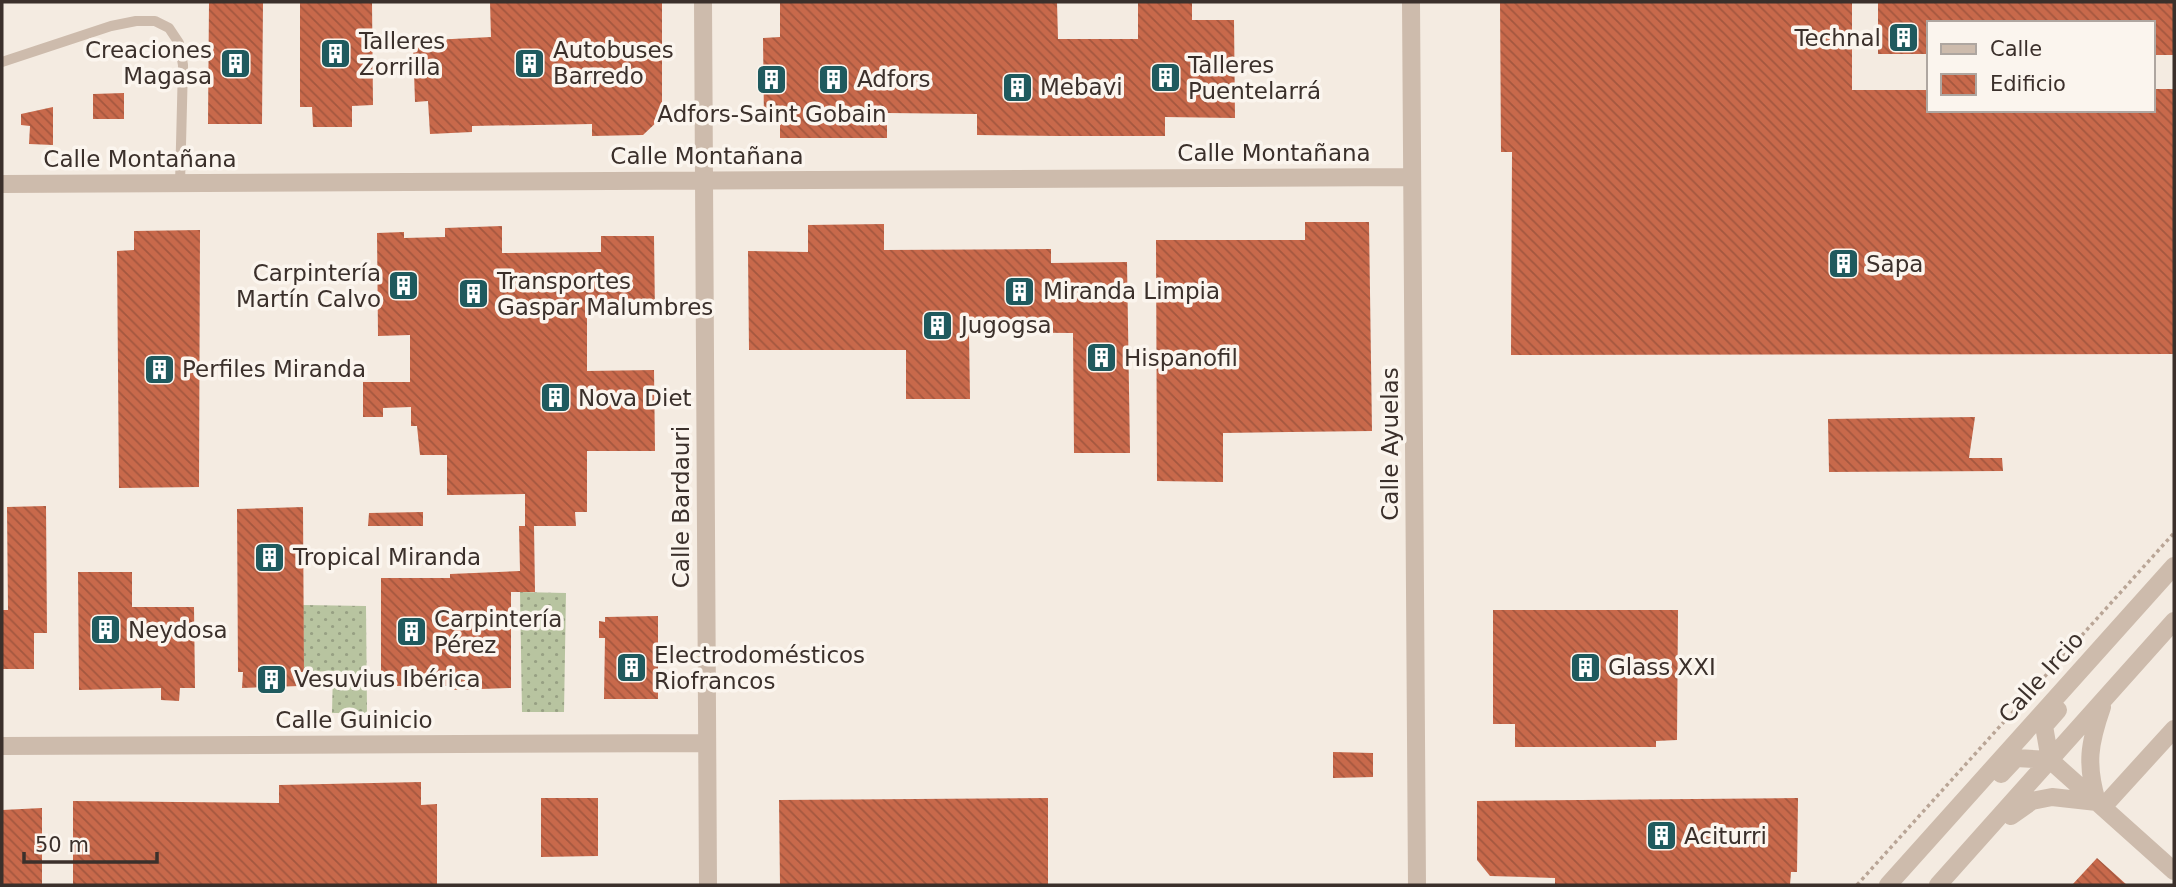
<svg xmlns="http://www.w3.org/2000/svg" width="2176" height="887" font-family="'DejaVu Sans',sans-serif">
<defs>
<pattern id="garden-dots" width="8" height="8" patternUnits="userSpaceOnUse" patternTransform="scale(1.75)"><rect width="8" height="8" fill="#b8c4a0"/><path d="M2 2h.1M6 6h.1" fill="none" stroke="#97a083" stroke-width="1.8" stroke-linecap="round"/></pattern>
<pattern id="building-back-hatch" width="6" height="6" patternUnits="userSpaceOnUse" patternTransform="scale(1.75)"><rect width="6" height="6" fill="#c8694b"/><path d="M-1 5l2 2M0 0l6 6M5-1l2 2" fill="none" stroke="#a4573f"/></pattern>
</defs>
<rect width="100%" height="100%" fill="#f4ebe1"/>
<path fill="url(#garden-dots)" d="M520,592l46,1 -2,119h-42z
M303,605l63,1 1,107h-35l1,-42 -29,1z"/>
<path fill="url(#building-back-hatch)" d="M209,2h54l-1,122h-54z
M300,2h72l1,103 -21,1v21h-39l-1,-20h-12z
M490,2h172v115l-19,18 -51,1v-12l-120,2v6l-42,2 -2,-33 -13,1 -2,-61 78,-4z
M780,2h277l1,37h80v-37h54v18h42l1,98 -70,-1v19h-107l-81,-1v-21l-90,-1v25h-107v-16h-16l-1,-84 17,-1z
M1500,2h352v88h77v20h224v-21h21v265l-663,1 1,-203h-11z
M1878,2h296v53h-21v-32h-224v31h-51z
M124,93v26h-31v-25z
M53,107v38l-24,-1 1,-18 -9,-1v-11z
M1305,222h64l3,209 -149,2v49l-66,-1 -1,-241h149z
M884,224v26l167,-1v14l76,-1 3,191h-56l-1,-120 -104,-1 1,67h-64v-49h-157l-1,-99 60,1v-27z
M502,226v27l99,-1v-16h53l1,79h-68v56l67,-1 1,81h-68v61h-12l1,14h-51v-32l-78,1v-40h-27l-3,-29h-6v-19l-28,1v9h-20v-35h47v-47l-32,1 -1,-103 27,-1v6l41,-1v-9z
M200,230l-1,257 -80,1 -2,-237 17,-1v-19z
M1975,417l-6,41h33l1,13 -174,1 -1,-53z
M46,506l1,127h-13v36h-32v-59h6l-1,-103z
M303,507l1,165h-4v14l-58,2 1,-16h-5l-1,-163z
M423,512v14h-55l1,-13z
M519,526h15l1,66h-24v96l-59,2v-4h-71v-108h69v-4l70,-3z
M78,572h54v35h62l1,81h-15l-1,13 -18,-1v-12l-82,2z
M1493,610h185l-1,130 -21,1v6h-141v-23h-22z
M658,616v83h-54l1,-61h-6v-17l6,1v-5z
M1333,752l40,1v24l-40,1z
M421,782v23l16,-1v81h-364v-84l206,2v-18z
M541,798h57v58l-57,1z
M1048,798v87h-268l-1,-85z
M1798,798l-1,74h-6l-1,13h-235v-7l-65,-2 -13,-16v-59z
M42,808v77h-40v-75z
M2097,858l30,27h-55z"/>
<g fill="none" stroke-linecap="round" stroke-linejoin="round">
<path stroke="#b9a596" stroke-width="3.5" stroke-dasharray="3.5 3.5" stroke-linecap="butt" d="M1857,885l317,-352"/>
<path stroke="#cdbbac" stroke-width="10" d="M2,62l109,-36 25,-5h19l14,7 10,15 4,22 -3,119"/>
<path stroke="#cdbbac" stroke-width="18" d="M703,2l5,883
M1411,2l6,883
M2,184l1410,-7
M2,746l705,-3
M2050,760l124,111
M2050,760l-6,-34 14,-16
M2001,774l15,-16 34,2
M2103,807l71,-78
M2011,816l21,-15 20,-4 45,5c-11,-38 -8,-58 5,-95
M1888,885l286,-319
M1938,885l236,-264"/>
</g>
<defs>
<symbol id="building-square" viewBox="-11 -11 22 22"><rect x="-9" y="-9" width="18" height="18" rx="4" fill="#1f5a5e" stroke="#fbf5ee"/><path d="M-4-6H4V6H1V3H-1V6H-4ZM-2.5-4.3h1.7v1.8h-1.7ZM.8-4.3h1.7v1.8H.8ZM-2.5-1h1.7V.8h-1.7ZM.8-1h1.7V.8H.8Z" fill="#fff"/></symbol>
</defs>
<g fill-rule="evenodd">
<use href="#building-square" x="1886" y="20" width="35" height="35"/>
<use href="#building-square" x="318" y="36" width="35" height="35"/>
<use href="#building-square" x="218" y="46" width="35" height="35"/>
<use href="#building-square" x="512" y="46" width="35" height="35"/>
<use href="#building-square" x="1148" y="60" width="35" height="35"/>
<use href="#building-square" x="816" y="62" width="35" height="35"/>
<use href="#building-square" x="754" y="62" width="35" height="35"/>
<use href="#building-square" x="1000" y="70" width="35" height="35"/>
<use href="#building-square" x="1826" y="246" width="35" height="35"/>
<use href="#building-square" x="386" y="268" width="35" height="35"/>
<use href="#building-square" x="1002" y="274" width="35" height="35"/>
<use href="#building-square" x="456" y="276" width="35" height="35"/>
<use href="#building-square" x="920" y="308" width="35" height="35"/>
<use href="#building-square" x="1084" y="340" width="35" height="35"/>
<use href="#building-square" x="142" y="352" width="35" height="35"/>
<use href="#building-square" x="538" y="380" width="35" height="35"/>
<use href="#building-square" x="252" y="540" width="35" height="35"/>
<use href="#building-square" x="88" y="612" width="35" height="35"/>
<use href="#building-square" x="394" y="614" width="35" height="35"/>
<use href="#building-square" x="1568" y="650" width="35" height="35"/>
<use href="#building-square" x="614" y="650" width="35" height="35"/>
<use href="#building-square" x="254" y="662" width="35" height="35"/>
<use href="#building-square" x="1644" y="818" width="35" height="35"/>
</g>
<g text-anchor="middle" stroke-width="7" stroke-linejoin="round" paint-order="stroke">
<g font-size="23" fill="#3b302b" stroke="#fbf5ee" text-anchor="start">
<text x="1881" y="46" text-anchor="end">Technal</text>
<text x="359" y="49">Talleres<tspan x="359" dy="26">Zorrilla</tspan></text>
<text x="212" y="58" text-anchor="end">Creaciones<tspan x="212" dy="26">Magasa</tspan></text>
<text x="553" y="58">Autobuses<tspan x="553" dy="26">Barredo</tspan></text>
<text x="1188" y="73">Talleres<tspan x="1188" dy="26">Puentelarrá</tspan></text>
<text x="857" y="87">Adfors</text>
<text x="1040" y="95">Mebavi</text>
<text x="772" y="122" text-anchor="middle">Adfors-Saint Gobain</text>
<text x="1866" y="272">Sapa</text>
<text x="381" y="281" text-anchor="end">Carpintería<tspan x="381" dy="26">Martín Calvo</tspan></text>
<text x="497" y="289">Transportes<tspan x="497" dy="26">Gaspar Malumbres</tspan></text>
<text x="1043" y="299">Miranda Limpia</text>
<text x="961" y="333">Jugogsa</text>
<text x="1124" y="366">Hispanofil</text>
<text x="182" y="377">Perfiles Miranda</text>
<text x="578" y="406">Nova Diet</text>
<text x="293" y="565">Tropical Miranda</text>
<text x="434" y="627">Carpintería<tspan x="434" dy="26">Pérez</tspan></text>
<text x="128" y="638">Neydosa</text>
<text x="654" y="663">Electrodomésticos<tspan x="654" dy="26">Riofrancos</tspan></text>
<text x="1608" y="675">Glass XXI</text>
<text x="294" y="687">Vesuvius Ibérica</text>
<text x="1684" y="844">Aciturri</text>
</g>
<g font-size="23" fill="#3b302b" stroke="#fbf5ee">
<text x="1274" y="161">Calle Montañana</text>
<text x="707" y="164">Calle Montañana</text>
<text x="140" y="167">Calle Montañana</text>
<text transform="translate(1390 444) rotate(-90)" y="8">Calle Ayuelas</text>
<text transform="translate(681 507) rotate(-90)" y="8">Calle Bardauri</text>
<text transform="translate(2041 677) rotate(-48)" y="8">Calle Ircio</text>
<text x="354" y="728">Calle Guinicio</text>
</g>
</g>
<rect width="2176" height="887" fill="none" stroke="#3b302b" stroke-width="7"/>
<rect x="1927" y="21" width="228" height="91" fill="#fbf5ee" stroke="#aea6a0" stroke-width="2"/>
<rect x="1941" y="44" width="35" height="10" fill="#cdbbac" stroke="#aea6a0" stroke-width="2"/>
<text x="1990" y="56" font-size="21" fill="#3b302b">Calle</text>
<rect x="1941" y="74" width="35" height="21" fill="url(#building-back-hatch)" stroke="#aea6a0" stroke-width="2"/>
<text x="1990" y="91" font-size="21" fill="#3b302b">Edificio</text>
<path d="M24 852v10h133v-10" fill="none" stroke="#3b302b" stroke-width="3.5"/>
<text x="35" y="852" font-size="21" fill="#3b302b" stroke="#fbf5ee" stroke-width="5" paint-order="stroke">50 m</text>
</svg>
